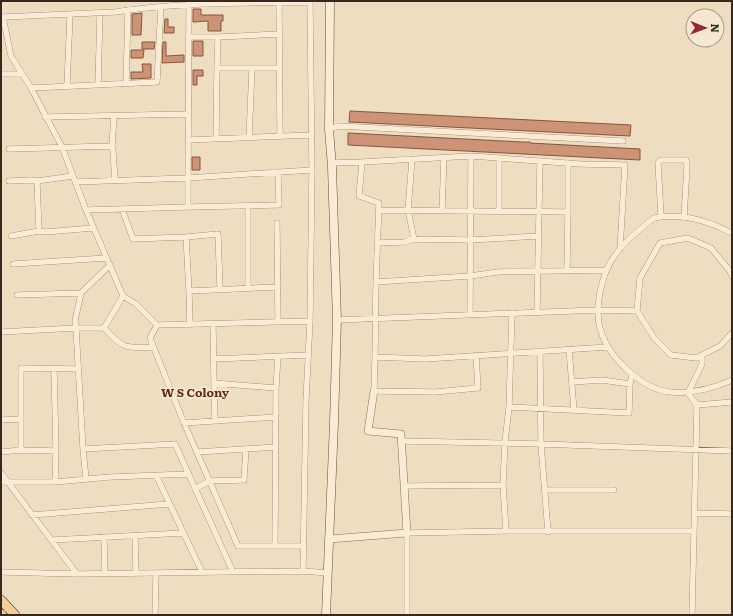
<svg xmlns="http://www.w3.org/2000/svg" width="733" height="616" font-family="Literata,serif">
<rect width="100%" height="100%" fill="#eeddc1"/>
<path fill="#cc9376" stroke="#86553e" d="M193,9h8v6h22v6h-2v10h-13v-10l-15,1z
M142,13l-1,22h-9v-21z
M165,19h3v8h6v6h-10z
M193,41h10v15h-10z
M142,42h13l-1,7h-12z
M163,42h3v14l18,-1v7l-22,1z
M131,50h13l-1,8h-12z
M142,64h9v14l-20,1v-7h12z
M193,70h10v6h-6v9h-4z
M350,111l281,14 -1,11 -281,-14z
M348,133l174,9h8v1l110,6v11l-292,-15z
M192,157h8v13h-8z"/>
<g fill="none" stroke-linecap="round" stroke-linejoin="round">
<defs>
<path id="minor" d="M279,2l1,134
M189,4l-1,174 124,-8
M161,7l-4,75 -126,6 -20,-32 -8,-39 112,-5c64,-10 130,-9 195,-10l2,168 -2,151 -4,79 -3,171 25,2
M188,37h30l-1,31h35
M218,37l61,-3
M1,74h20
M126,84l2,-74
M98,85l2,-72
M67,86l3,-71
M31,88l31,59 24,63 37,86 13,8 21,21 153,-4
M114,116l-2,30 1,5 2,30
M45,117l143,-3
M329,129l10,-3 284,15
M249,138l3,-70h27
M216,139l1,-71
M188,140l124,-5
M9,149l103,-3
M499,158v53
M412,159l-4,51 6,29
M331,163l31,-1
M9,181l22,-1 6,1 36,-5
M37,181l2,50
M75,182l113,-4v29l-102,3
M188,207l91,-2 -1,-33
M122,209l11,30 53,-2 3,54 89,-4
M378,210l190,2 -1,58
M442,211l2,-54
M568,212v-49
M661,216l-3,-53 3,-3h25l1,6 -3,52
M277,223l1,99
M732,233c-8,-3 -15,-8 -24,-10 -15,-6 -38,-9 -54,-5 -18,14 -39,31 -48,53 -6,17 -11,39 -6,57 7,28 41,61 70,64 23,2 42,-3 62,-12
M11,236l28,-5 6,1 48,-4
M186,237l32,-3 2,55
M377,243l27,-1 10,-3 56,1 69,-4
M13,264l93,-6
M110,265l-29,28 -6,28 1,7h28c20,21 20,20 49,19
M607,270l-109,2 -28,4 -94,6 -1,75 50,2 183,-12
M732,276l-2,-5 -19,-23 -23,-10 -28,5 -20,35 -3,33 18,28 16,16 25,3 24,-12 12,-13
M376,282l3,-79 -20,-7 3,-34 109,-6 109,8 45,1 -5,84
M248,288v-82
M189,291l1,34
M17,295l64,-2
M537,312l3,-151
M512,313l-3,94 120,6 1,-29 2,-9
M470,314l1,-158
M337,320l261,-10 39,1
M213,324l1,59 62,5 -1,158
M157,325l-7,13 34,85 54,123h65
M104,328l19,-32
M1,332l75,-4 7,121 92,-5 58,128
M569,349l5,61
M540,351l1,93 7,88
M375,357l-1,34 61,1 43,-4 -2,-33
M213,359l95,-4
M54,369l2,82 -35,-1v-82l57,1
M572,382l30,-2 28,4
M214,383l1,38
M276,388l2,-32
M697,405l35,-3
M1,420l20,-1
M184,423l92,-6
M401,441l140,3 191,7
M83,449l3,30
M56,451l-1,31 55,-5 79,-3
M1,452l20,-2
M197,452l79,-5
M1,473l76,101 226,-3
M156,475l46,97
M1,482h54
M404,486l99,-1
M195,489l14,-8 35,-1 2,-31
M545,490h69
M695,513l37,1
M32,515l137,-11
M506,531l-3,-46 2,-43 4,-35
M135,535l1,38
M104,537l1,37
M52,540l131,-7
M1,572l76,2
M155,615l1,-42
M407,615v-82l99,-2h188
M692,615l5,-210 -9,-12 14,-29v-9"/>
<path id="tertiary" d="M329,539l78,-6 -6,-99 -33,-3 6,-40"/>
<path id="secondary" d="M326,615l8,-192 3,-103 -5,-153 -3,-38 1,-128"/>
<path id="primary" d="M1,600l14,15
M1,614l1,1"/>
</defs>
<use href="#minor" stroke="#876d58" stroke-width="6"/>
<use href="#tertiary" stroke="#876d58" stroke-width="8"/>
<use href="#secondary" stroke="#694e3c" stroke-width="9"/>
<use href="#primary" stroke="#543c2d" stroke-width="10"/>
<use href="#minor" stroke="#f9ebd4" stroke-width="5.5"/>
<use href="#tertiary" stroke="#f9ebd4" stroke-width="7"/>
<use href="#secondary" stroke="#f9ebd4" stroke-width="8"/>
<use href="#primary" stroke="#f2ce98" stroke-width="9"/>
</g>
<g text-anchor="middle" stroke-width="4" stroke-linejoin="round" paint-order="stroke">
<g font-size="12" font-weight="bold" fill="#63251c" stroke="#f5e7d0">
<text x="195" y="397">W S Colony</text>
</g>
</g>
<rect width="733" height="616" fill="none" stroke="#37271d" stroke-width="4"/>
<g transform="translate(705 28) rotate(91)"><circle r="19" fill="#f5e7d0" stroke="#a99a88"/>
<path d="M0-3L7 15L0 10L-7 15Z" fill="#962832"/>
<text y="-6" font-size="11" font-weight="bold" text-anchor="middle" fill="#37271d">N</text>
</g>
</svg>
